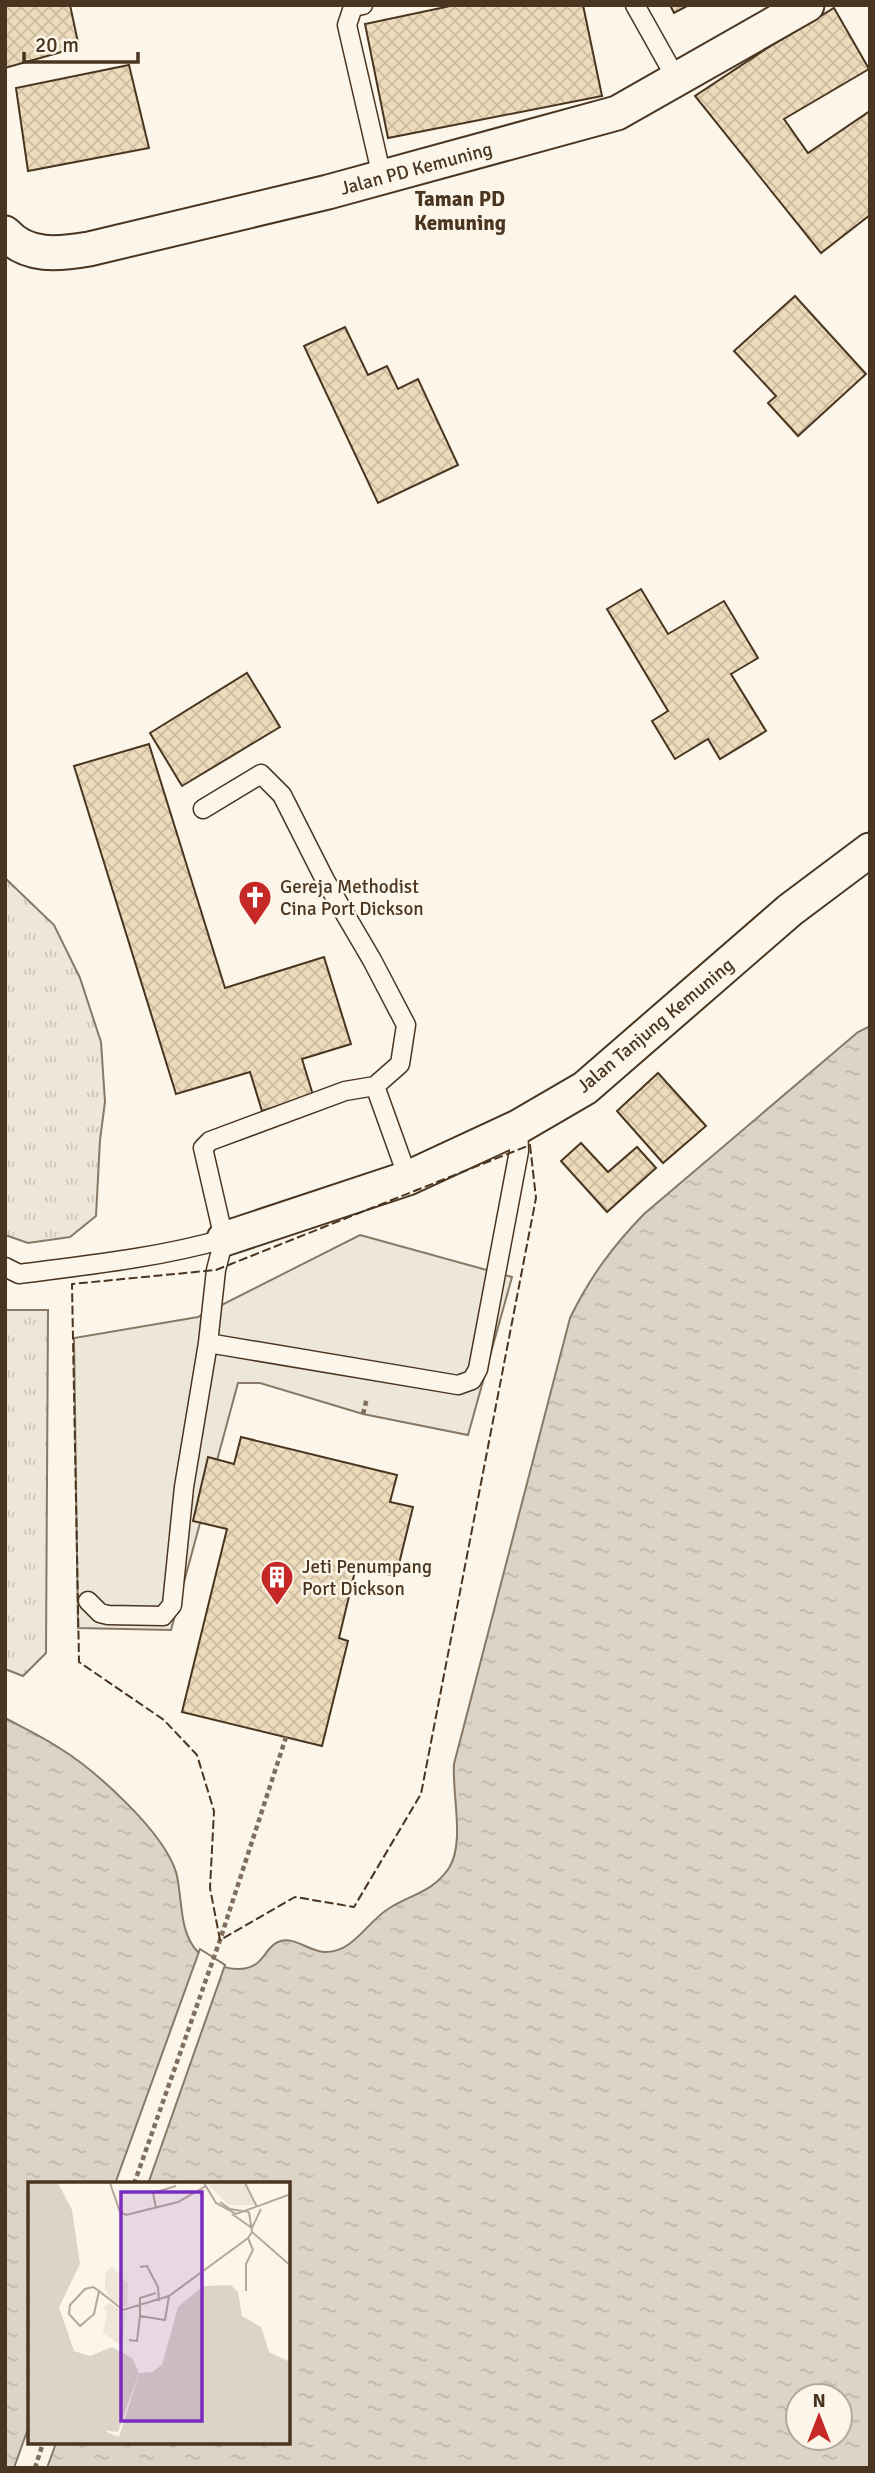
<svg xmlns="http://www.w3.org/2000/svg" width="875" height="2473" font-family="Signika,sans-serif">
<defs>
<pattern id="grass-tufts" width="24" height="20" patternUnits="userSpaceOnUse" patternTransform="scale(1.75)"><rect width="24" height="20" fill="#ede6d9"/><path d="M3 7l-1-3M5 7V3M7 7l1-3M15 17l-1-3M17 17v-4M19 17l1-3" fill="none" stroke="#cdc6ba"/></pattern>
<pattern id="water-ripples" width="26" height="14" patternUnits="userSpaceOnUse" patternTransform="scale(1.75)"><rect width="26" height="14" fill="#dcd4c6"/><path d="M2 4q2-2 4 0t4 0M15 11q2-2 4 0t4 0" fill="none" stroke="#beb7aa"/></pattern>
<pattern id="building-cross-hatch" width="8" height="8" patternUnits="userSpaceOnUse" patternTransform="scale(1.75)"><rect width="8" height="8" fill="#ecdcbc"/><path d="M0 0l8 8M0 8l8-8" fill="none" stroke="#ccbda1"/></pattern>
</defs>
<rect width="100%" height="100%" fill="#fbf6e9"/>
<path fill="url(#grass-tufts)" stroke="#887966" stroke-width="2" d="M5,878l49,47 26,53 21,64 4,60 -5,38 -4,76 -26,21 -42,6 -23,-8z
M5,1310h43l-2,343 -23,23 -18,-7z"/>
<path fill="#ede7d9" stroke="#887966" stroke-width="2" d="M360,1235l152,42 -44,158 -105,-21 -103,-31h-22l-67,247 -93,-2 -4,-290 124,-21z"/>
<path fill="url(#water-ripples)" stroke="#887966" stroke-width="2" fill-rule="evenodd" d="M870,1026v1442h-865v-750c19,10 38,19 56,31 35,22 102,82 115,123 7,25 2,60 22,80 13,14 41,23 58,12 8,-5 12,-18 22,-22 15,-7 30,9 46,10 29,1 42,-29 64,-43 23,-15 44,-16 61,-41 16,-25 3,-73 5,-104l116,-446c20,-41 42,-71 74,-104l214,-182zM30,2184h259v259h-259zM798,2396h42v42h-42z"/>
<path fill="#fbf6e9" stroke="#887966" stroke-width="2" d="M200,1949l25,16 -77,219h-33z
M30,2423v20h26l-9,25h-33z"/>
<path fill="url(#building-cross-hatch)" stroke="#4a3520" stroke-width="2" d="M5,5h65l9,42 -74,21z
M455,5h128l19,91 -214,42 -23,-114z
M670,5h19l-15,8z
M834,8l35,61 -85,50 24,34 62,-42v104l-49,38 -126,-157 71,-47z
M129,65l20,83 -121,23 -12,-83z
M795,296l71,78 -68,62 -30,-33 8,-7 -42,-45z
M345,327l23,48 19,-9 11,23 20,-10 40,86 -80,38 -74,-157z
M641,589l27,45 56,-33 34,57 -27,16 35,57 -46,28 -12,-20 -33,20 -23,-38 16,-10 -61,-102z
M247,673l33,54 -98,59 -32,-53z
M149,744l76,244 99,-31 27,87 -49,15 11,36 -51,16 -12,-39 -74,22 -102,-328z
M658,1073l48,53 -43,37 -46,-52z
M581,1143l27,29 29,-25 19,21 -49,44 -46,-51z
M241,1437l156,38 -7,27 23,5 -17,69 -40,-9 -17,71 9,3 -26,105 -140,-34 45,-183 -34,-8 15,-64 26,7z"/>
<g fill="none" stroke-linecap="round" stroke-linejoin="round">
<defs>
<path id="service" d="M363,5l-10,2 -6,18 35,152
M635,5l42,75
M203,809l58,-35 21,21 43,85 47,80 34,65 -6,39 -25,22 33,92
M375,1086l-30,5 -135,50 -7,7 21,91 -8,31 -8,73 250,42 14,-5 6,-11 41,-218 -1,-24
M5,1267l14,7c69,-9 138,-16 205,-35
M88,1601l12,12 8,2 55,1 9,-11 12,-118 24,-144"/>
<path id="minor" d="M5,233c22,25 54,21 84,16l239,-57 289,-79 190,-108
M224,1239l184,-61 110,-51 67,-39 205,-178 80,-60"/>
</defs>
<use href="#service" stroke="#4a3520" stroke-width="21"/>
<use href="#minor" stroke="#4a3520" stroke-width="37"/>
<path stroke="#7f6f5c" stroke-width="4.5" stroke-dasharray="5 3.5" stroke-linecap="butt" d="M363,1414l4,-16
M134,2184l86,-244 66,-203
M35,2468l8,-25"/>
<use href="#service" stroke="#fbf6e9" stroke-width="18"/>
<use href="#minor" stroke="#fbf6e9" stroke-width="33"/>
<path stroke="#4a3520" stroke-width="2" stroke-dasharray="9 3.5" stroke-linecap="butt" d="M530,1145l6,53 -115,596 -67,113 -59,-10 -75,43 -10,-52 4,-77 -17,-56 -33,-35 -85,-58 -7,-378 144,-14z"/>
</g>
<defs>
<symbol id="church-pin" viewBox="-11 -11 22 30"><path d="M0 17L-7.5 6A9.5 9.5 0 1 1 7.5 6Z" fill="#c62828" stroke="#fbf6e9"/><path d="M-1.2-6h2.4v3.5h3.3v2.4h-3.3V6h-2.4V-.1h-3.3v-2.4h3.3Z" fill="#fff"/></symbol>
<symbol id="building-pin" viewBox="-11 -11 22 30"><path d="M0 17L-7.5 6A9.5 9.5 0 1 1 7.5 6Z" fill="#c62828" stroke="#fbf6e9"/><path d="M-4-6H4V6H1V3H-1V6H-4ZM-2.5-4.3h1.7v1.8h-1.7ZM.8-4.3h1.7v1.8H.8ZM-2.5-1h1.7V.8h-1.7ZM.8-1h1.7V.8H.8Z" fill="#fff"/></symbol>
</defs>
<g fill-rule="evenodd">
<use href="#church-pin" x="236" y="878" width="38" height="52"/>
<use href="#building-pin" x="258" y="1558" width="38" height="52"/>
</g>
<g text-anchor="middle" stroke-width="5" stroke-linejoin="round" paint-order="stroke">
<g font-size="19" fill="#4a3520" stroke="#fbf6e9">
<text transform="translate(416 168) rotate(-15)" y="7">Jalan PD Kemuning</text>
<text transform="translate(655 1025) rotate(-40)" y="7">Jalan Tanjung Kemuning</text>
</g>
<g font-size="19" fill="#4a3520" stroke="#fbf6e9" text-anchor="start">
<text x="280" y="893">Gereja Methodist<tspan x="280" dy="22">Cina Port Dickson</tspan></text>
<text x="302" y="1573">Jeti Penumpang<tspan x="302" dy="22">Port Dickson</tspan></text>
</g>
<g font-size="21" font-weight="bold" fill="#4a3520" stroke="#fbf6e9">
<text x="460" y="206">Taman PD<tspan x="460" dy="24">Kemuning</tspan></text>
</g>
</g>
<g transform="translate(28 2182)">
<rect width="262" height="262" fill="#fbf6e9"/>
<path d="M84,85l16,16 -1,24 -14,-5 -8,-12v-17zM81,121l16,10 -2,34 -20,-14 4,-19 -3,-7z" fill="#ede6d9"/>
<path d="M179,1h37l11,22h-27z" fill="#ede6d9"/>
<path d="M0,1h30l14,27 8,54 -21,43 15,44 16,5 22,-9 20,11 7,15 13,-1 10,-7 16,-58 25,-21 28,-1 7,7 4,24 19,11 8,25 21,10v82h-262z" fill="#dcd4c6"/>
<path d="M113,185l-22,70 -18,-7 17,2z" fill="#fbf6e9"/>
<path fill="none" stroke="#dcd4c6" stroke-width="3.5" d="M0,250l75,-1 16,13"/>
<path fill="none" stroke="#b4a999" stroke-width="2" d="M82,1l10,29 6,3 52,-13 28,-16M176,1l12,20 20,11 55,-20M217,1l12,24M192,20l10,7 19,3M128,26l-3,-15 23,-7M204,32l20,14 9,-19M224,50l39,34M112,85l7,-1 11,21 1,14M65,105l6,4 -5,23 -14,12 -11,-12 1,-9 15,-16zM71,109l24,19 46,-14 79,-58 4,-6 -3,-20M218,109v-27l7,-14 -5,-12M128,111l-16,5v18l25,4 4,-24M101,158l8,1 3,-25"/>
<path fill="#7b2cbf" fill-opacity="0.15" stroke="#7b2cbf" stroke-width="3.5" d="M93,10h81v229h-81z"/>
<rect width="262" height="262" fill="none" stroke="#4a3520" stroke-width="3.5"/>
</g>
<rect width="875" height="2473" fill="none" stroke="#4a3520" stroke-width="14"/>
<g transform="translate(819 2417)"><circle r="33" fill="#fbf6e9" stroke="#b4a999" stroke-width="2"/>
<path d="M0-5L12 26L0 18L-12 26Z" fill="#c62828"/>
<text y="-10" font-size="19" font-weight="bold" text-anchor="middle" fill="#4a3520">N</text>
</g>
<path d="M24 52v10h114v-10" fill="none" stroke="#4a3520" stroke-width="3.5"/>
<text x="35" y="52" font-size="21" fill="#4a3520" stroke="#fbf6e9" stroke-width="5" paint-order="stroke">20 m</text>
</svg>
